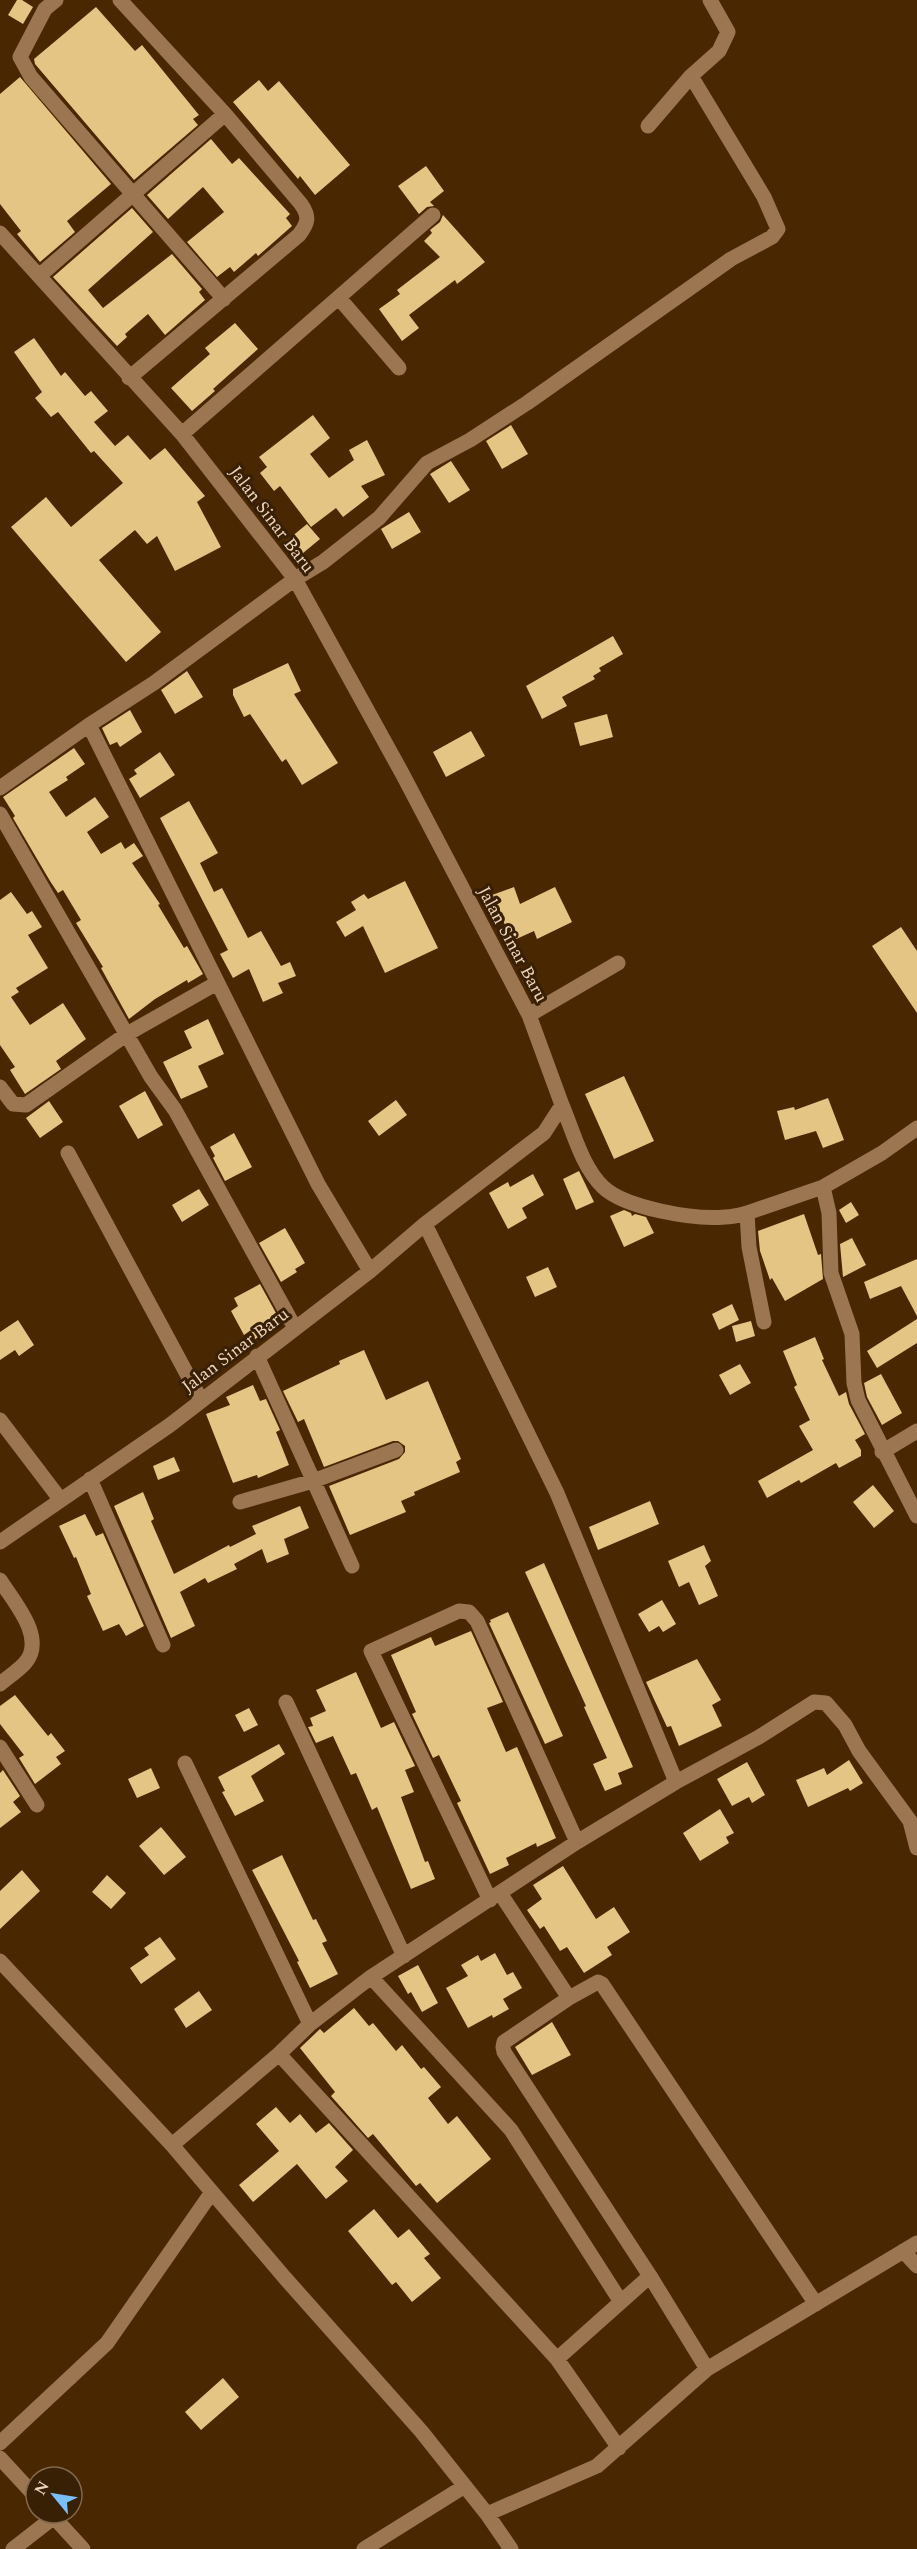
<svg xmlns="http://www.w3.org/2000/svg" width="917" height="2549" font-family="Spectral,serif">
<rect width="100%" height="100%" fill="#492700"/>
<path fill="#e4c583" d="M17,0h5l11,7 -10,17 -15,-9z
M96,7l39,44 7,-6 57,70 -6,4 5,6 -64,55 -99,-116 -1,-5z
M20,77l91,107 -44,37 8,11 -35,30 -23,-28 4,-3 -21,-27v-110z
M259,80l9,11 11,-10 71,84 -35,30 -15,-19 -2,3 -65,-77z
M211,139l21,25 7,-6 51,56 -4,4 6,8 -34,30 -2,-3 -22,19 -4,-5 -13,10 -30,-35 37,-30 -21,-25 -35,32 -21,-24z
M426,166l18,25 -14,11 4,4 -7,1 -8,7 -21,-28z
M132,208l21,24 -65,58 15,18 69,-54 30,35 -3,3 6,8 -40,35 -17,-21 -23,20 2,3 -10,9 -64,-69z
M443,215l42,47 -28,22 -2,-4 -46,35 10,13 -17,13 -23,-32 21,-15 -3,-4 43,-33 -16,-16 8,-8 -2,-3 10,-8z
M235,323l23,26 -45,40 2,2 -23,20 -21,-23 39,-34 -5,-6z
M34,338l27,38 4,-4 20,24 6,-5 17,20 -14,11 21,24 13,-11 22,25 15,-12 40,48 -8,6 24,45 -46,24 -18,-35 -10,8 -12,-14 -36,30 62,72 -35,30 -115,-135 35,-30 25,30 52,-44 -29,-32 -3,2 -33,-41 -7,5 -16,-19 7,-6 -28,-40z
M313,415l17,23 -20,16 19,24 25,-18 -5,-10 18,-10 18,35 -24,11 8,11 -26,20 -7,-9 -25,19 -31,-41 -6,5 -14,-18 7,-6 -8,-10z
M511,425l17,29 -26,15 -16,-28z
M451,461l19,29 -21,13 -19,-29z
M409,512l12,20 -29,17 -11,-20z
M307,524l13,15 -23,19 -12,-16z
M613,636l10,18 -24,14 2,3 -8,5 2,3 -33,18 5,9 -25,13 -16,-33z
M288,663l13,28 -7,3 44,69 -36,22 -16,-26 -4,3 -32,-48 -6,3 -11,-22v-6z
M187,671l16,26 -28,17 -14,-24z
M130,710l12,22 -22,15 -3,-5 -7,3 -8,-17z
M607,714l6,23 -33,9 -6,-23z
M471,731l14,25 -39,21 -13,-25z
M74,748l11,16 -19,13 2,3 -19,12 17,25 29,-20 14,20 -22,15 14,22 20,-12 4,7 9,-6 9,13 -11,7 28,41 -2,1 26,43 3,-2 16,28 -15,9 -1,-3 -32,19 -26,20 -28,-51 2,-1 -27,-44 5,-3 -18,-30 -5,3 -8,-12 -37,-63 2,-2 -12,-19z
M160,752l15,23 -35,23 -11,-19 8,-5 -3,-4z
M189,801l29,52 -18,10 14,29 8,-4 26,50 13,-7 20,35 9,-4 6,14 -18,7 5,10 -20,9 -14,-33 -16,9 -13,-24 8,-4 -68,-132z
M405,881l33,67 -53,25 -22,-47 -18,11 -9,-15 20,-12 -5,-8 13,-8 4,5z
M514,887l6,17 35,-17 17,35 -35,17 -3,-8 -22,10 -20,-46z
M11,892l16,22 5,-3 10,16 -14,8 20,33 -32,20 3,4 -8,5 19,28 33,-22 23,36 -30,22 5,8 -36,25 -15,-24 5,-3 -15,-22v-145z
M901,927l16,24v62l-45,-67z
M208,1019l16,35 -26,12 10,21 -27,12 -18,-37 29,-14 -8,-17z
M624,1076l30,65 -40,18 -29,-65z
M145,1091l18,34 -25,14 -19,-33z
M828,1098l16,42 -21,8 -7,-17 -31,9 -8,-29 17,-4 1,3z
M396,1100l11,15 -28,21 -11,-15z
M49,1101l14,21 -23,16 -14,-20z
M234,1133l18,34 -27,14 -12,-23 2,-2 -5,-9z
M579,1171l15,31 -18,8 -13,-31z
M533,1174l11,21 -22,13 5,10 -19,11 -19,-36 19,-11 2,5z
M199,1189l10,16 -27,17 -10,-17z
M851,1202l8,13 -13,8 -7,-13z
M624,1210l7,3 1,3 3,-2 11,3 8,16 -30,14 -14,-31z
M804,1214l14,41 3,-1 2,25 -38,22 -13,-23 -2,2 -10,-29 -2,-20z
M285,1228l20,35 -10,6 2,3 -16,10 -22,-39z
M852,1238l14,27 -23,12 -3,-33z
M917,1259v57l-16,-30 -31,13 -6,-17z
M548,1267l9,20 -22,10 -9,-20z
M260,1284l22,40 -27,15 -4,-9 -7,5 -13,-24 7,-5 -4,-8z
M732,1304l7,16 -20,10 -7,-16z
M917,1319v24l-40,25 -10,-17z
M18,1320l16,25 -15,11 -4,-6 -15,10v-28z
M751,1321l4,15 -19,6 -4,-16z
M815,1337l9,22 -2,1 17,36 7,-4 3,12 16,30 -10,6 6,10v6l-22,12 -3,-5 -35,20 -2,-3 -32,18 -9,-17 55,-31 -14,-24 11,-6 -16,-33 3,-2 -14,-34z
M364,1350l22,50 42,-19 33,78 -5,3 4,10 -46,20 1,3 -14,6 5,11 -56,23 -21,-49 70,-27 6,-7v-6l-7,-5h-5l-69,26 -20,-48 -6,3 -15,-31 57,-27 -1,-3z
M740,1364l11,19 -21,12 -11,-20z
M881,1374l21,39 -20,12 -15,-28 -3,-14z
M253,1385l7,16 6,-2 14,31 -4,2 13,33 -31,13 -1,-3 -24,8 -27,-69 24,-9 -4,-8z
M174,1457l6,14 -22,9 -5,-14z
M873,1485l21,26 -20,17 -21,-26z
M143,1492l11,27 -3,2 23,53 55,-29 1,2 26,-13 -4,-8 48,-20 9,22 -25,11 5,15 -22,9 -5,-14 -28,15 3,5 -29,14 -3,-5 -25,14 15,34 -24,12 -57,-132z
M650,1501l9,23 -61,26 -9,-23z
M85,1514l11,22 7,-3 41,93 -18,10 -7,-12 -16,7 -16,-35 4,-2 -15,-37 -2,1 -15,-32z
M704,1545l7,16 -6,5 13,30 -19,9 -10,-23 -10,5 -11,-26z
M544,1563l89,204 -15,6 4,11 -17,7 -12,-27 14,-6 -23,-51 2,-1 -61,-134z
M662,1600l14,24 -13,8 -4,-6 -10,6 -11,-18z
M508,1612l55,124 -18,8 -56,-121 2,-1 -1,-2z
M471,1631l32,71 -16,6 19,44 11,-5 39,91 -19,9 -1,-4 -30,15 3,7 -19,9 -33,-71 4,-2 -22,-46 -6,3 -21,-44 4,-2 -25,-57 40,-18 4,9z
M697,1659l24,41 -9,5 10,21 -43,20 -8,-20 -4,1 -21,-45z
M356,1672l25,56 13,-6 21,44 -10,4 9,22 -13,5 24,65 3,-1 7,18 -24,10 -34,-82 -5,3 -16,-37 -5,2 -18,-39 -17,7 -8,-16 5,-1 -3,-8 16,-7 -10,-21z
M15,1695l33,41 3,-3 14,18 -9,6 5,7 -26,20 -16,-26 5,-3 -24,-31v-18z
M249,1708l9,17 -14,7 -9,-17z
M279,1744l6,10 -34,22 13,25 -29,15 -13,-24 3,-1 -7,-14z
M849,1760l14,23 -13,8 -2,-3 -40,19 -12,-27 28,-12 3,7z
M747,1762l18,33 -13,8 -3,-6 -17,9 -15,-27z
M151,1768l9,20 -23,10 -9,-19z
M3,1770l17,26 -7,6 8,10 -21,16v-55z
M720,1809l14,24 -8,4 3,6 -29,18 -17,-28z
M161,1827l25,30 -22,18 -25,-29z
M282,1855l31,65 3,-1 11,22 -5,2 16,31 -28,14 -13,-26 2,-1 -47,-91z
M563,1866l33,53 18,-12 16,25 -23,15 5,8 -28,18 -17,-26 -7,4 -16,-25 -4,3 -13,-19 15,-11 -9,-14z
M22,1870l18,21 -40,38v-38z
M107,1875l19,18 -15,16 -19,-17z
M160,1937l16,22 -35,25 -11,-16 19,-13 -5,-7z
M495,1953l12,22 6,-3 9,16 -19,11 6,10 -16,9 -1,-3 -24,13 -22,-40 22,-12 -7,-11 17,-10 3,6z
M418,1965l20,38 -16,9 -11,-20 -3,2 -10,-18z
M199,1991l13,19 -26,18 -12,-19z
M354,2008l15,18 4,-3 23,28 6,-6 19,24 3,-2 17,20 -13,11 20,26 9,-8 34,43 -54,44 -17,-20 -4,3 -43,-52 -5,4 -37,-42 4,-4 -35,-44 20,-19 4,4z
M552,2022l19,33 -39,20 -17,-28z
M276,2107l14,16 10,-9 16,19 13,-10 24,27 -18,17 13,14 -22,18 -29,-35 -44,38 -14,-17 40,-34 -23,-27z
M374,2209l24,29 11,-9 21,25 -6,4 17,20 -29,24 -16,-20 -4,3 -44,-54z
M223,2378l16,19 -38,33 -16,-18z"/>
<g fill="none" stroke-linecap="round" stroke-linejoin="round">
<path stroke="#9b7651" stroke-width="15" d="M56,0l-11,9 -25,48 11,20 193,222
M120,0l105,114 76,90c9,13 7,19 -2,31l-170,143
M648,126l43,-50
M0,233l182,201 113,145 108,196 126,240 33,90 -18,28 -119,91 -55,47 -200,154 -170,117
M39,276l186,-162
M339,298l60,70
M182,434l251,-219
M89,725l229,459 52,87
M0,788l89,-63 65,-42 141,-104 28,-17 56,-44 48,-55 43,-23 57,-37 204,-144 41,-22 6,-8 -14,-32 -73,-121 28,-25 9,-19 -18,-32
M0,814l151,263 24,33 120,218
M529,1015l89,-52
M0,1087l13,17 13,1 101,-71 90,-51
M562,1105c11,26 20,62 41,82 22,21 91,33 122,30 7,0 15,-2 22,-4l2,34 15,75
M68,1153l133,247
M823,1187l6,26 2,60 21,61 2,49 4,17 59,116
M747,1213l76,-26 59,-34 35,-25
M425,1224l132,269 119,289
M257,1356l95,210
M0,1420l60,79
M882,1452l35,-21
M90,1479l73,166
M240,1502l73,-21 83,-31
M0,1580c13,21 47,58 25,83 -7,8 -17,14 -25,21
M286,1702l118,254
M0,1747l37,58
M185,1763l125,261
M500,1893l69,105
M490,1900l-119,-249 88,-40 10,1 8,9 100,221
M0,1961l172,184 113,133 136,153 66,83 24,35
M371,1977l140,153 110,172
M279,2054l278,305 62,89
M172,2145l107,-91 31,-30 61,-47 206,-135 99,-60 83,-45 55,-35 12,1 19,22 14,26 51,70 7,27
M903,2251l14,15
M557,2359l93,-83
M707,2369l-57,-93 -146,-224 -1,-5 1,-5 65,-44 29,-16 4,2 214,320
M0,2443l107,-100 105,-151
M0,2458l36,39
M50,2513l33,36
M487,2514l110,-48 110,-97 210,-126
M13,2549l41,-32
M364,2549l101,-63"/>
</g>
<g text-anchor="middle" stroke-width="6" stroke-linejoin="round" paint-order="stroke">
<g font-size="18" fill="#eed3b9" stroke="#382005">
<text transform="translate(272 519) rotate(53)" y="6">Jalan Sinar Baru</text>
<text transform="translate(513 944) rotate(62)" y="6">Jalan Sinar Baru</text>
<text transform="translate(235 1350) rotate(-37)" y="6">Jalan Sinar Baru</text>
</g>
</g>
<g transform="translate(54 2495) rotate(300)"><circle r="28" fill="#382005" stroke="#81684d" stroke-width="1.5"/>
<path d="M0-4.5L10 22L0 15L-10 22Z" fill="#7abff8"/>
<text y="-9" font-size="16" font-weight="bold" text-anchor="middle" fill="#eed3b9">N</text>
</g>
</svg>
